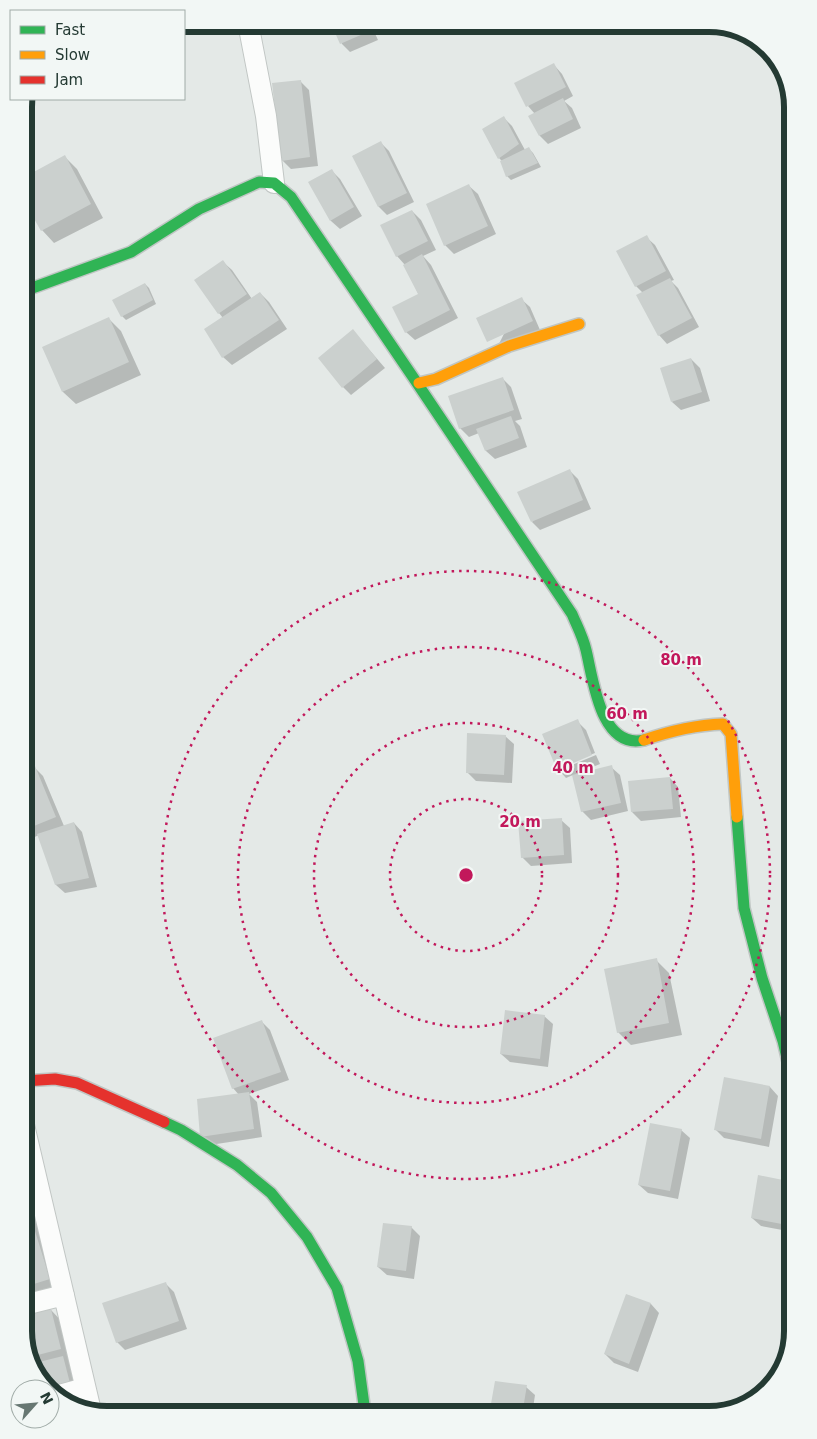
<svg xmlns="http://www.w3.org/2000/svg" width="817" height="1439" font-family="'DejaVu Sans',sans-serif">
<rect width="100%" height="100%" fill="#e4e9e7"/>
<path fill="#0003" d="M372,27l6,13 -28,12 -8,-8 -8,-16z
M554,65l8,9 11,22 -9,5 8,7 9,20 -33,16 -8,-8 -5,-22 -7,-8z
M300,81l9,9 9,76 -27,3 -9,-9z
M503,117l9,9 13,24 4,-1 4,4 8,14 -30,13 -4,-4 -5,-15 -3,-3z
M381,143l8,8 25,51 -27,13 -8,-8 -26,-51z
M64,156l13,13 26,49 -49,25 -12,-13 -18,-32v-7l12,-7z
M331,170l9,9 22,37 -22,13 -9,-8 -21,-38z
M469,186l9,8 18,40 -42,20 -9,-9z
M412,211l9,9 15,30 -13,6 8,9 27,53 -43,22 -9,-8 13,-37 -14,-30 -8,-9z
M646,237l9,8 19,35 -3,1 7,7 21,39 -32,17 -8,-9 -16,-42 -7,-7z
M223,262l9,8 20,29 8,-6 9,9 18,27 -55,36 -9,-8v-39l-4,-5z
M145,284l4,4 7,16 -30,16 -4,-4z
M521,299l9,8 10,23 -44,20z
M109,319l12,12 20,44 -65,29 -13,-12 -19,-44z
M353,331l32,37 -34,27 -8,-8z
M691,359l9,9 10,33 -29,9 -9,-8z
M503,379l8,8 11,32 -7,2 5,5 7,21 -32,12 -9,-8 -7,-18 -10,4 -9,-9z
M570,471l8,8 13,30 -51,21 -8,-8z
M577,721l9,9 9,23 -35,14v3l36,-15 4,9 -22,9v2l33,-8 9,8 8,36 -37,9 -9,-9 -9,-36 -7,3 -8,-9z
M505,736l9,8 -2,39 -36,-2 -9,-9z
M35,768l8,8 21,50 10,-3 8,9 15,55 -32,6 -9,-8 -17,-50 -13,6 -2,-2v-67z
M670,778l8,9 3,30 -40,4 -9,-9 -2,-30z
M561,820l9,8 2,35 -41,3 -9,-9z
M24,889l8,23 -8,4z
M656,960l13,13 13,62 -51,10 -13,-13z
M544,1016l9,8 -5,43 -38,-5 -9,-8z
M262,1022l8,8 19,50 -40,14 8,8 5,35 -52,8 -8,-9 37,-41 -6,-7z
M725,1079l45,8 8,9 -9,51 -45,-9 -8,-8z
M681,1130l9,8 -12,61 -30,-6 -9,-8z
M24,1169l38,123 -29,9 -9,-10z
M759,1177l34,6v49l-32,-6 -9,-8z
M411,1227l9,9 -6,43 -27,-4 -9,-8z
M165,1283l9,9 13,37 -62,21 -8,-8z
M627,1295l24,9 8,9 -21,59 -24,-9 -9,-9z
M51,1310l16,17 16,81 -22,-7 -29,-33 -8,-37v-15z
M496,1382l30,5 9,8 -3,20h-42z"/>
<path fill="#cbd0ce" d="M369,27l1,4 -30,13 -7,-16z
M554,63l12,24 -40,20 -12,-24z
M301,80l9,77 -29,4 -9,-78z
M563,98l10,21 -34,17 -11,-20z
M504,116l15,28 -21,15 -16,-30z
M381,141l26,52 -29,14 -26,-51z
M529,147l9,16 -32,14 -6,-16z
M65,155l26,49 -50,27 -17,-30v-12l11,-6 -5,-9z
M332,169l22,38 -24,14 -22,-39z
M469,184l19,42 -44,20 -18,-42z
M412,210l16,31 -32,16 -16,-32z
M647,235l19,36 -31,16 -19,-36z
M422,254l28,56 -45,23 -13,-26 26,-13 -15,-29z
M223,260l24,34 -29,20 -24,-34z
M670,278l22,40 -34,18 -22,-41z
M145,283l8,17 -32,17 -9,-17z
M260,292l19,28 -57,38 -18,-29z
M522,297l11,24 -46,21 -11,-24z
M109,317l20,45 -67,30 -20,-45z
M353,329l24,30 -35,29 -24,-30z
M691,358l11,34 -31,10 -11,-34z
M503,377l11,33 -55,19 -11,-33z
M511,416l8,22 -34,13 -9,-22z
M570,469l13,31 -52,22 -14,-30z
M578,719l14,36 -35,15 -15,-36z
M467,733l39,2 -2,40 -38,-2z
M612,765l9,38 -40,9 -9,-37z
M35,766l21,51 -32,13v-59z
M670,777l3,32 -42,3 -3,-31z
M562,818l2,37 -43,3 -3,-37z
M74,822l15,56 -34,7 -18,-51z
M657,958l12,65 -52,10 -13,-64z
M793,1008v35l-12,-30z
M505,1010l40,5 -5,44 -40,-5z
M262,1020l19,52 -49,17 -19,-51z
M724,1077l46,9 -9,53 -47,-9z
M249,1092l5,37 -54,8 -3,-38z
M650,1123l32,6 -12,62 -32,-6z
M758,1175l35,7v10l-6,33 -36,-7z
M24,1196l26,83 -26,8z
M383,1223l29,3 -6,45 -29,-4z
M166,1282l13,39 -63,22 -14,-40z
M626,1294l25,9 -22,61 -25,-10z
M51,1309l10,40 -31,8 -6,-26v-16z
M63,1356l8,31 -18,5 -21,-24 -1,-4z
M495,1381l32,4 -5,30h-33z
M756,1390l2,6 -12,11 -17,4 -3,-8z"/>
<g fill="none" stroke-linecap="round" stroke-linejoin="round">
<defs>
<path id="street" d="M249,28l17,88 8,67
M24,1125l67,286
M24,1305l40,-10
M56,1396l29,-8"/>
<path id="fast" d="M24,291l107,-39 68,-43 60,-27 15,1 17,14 126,186h2
M417,383l155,231c5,12 11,23 14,36 7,28 14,100 58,90
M737,817l7,91 18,70 21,63 10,42
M164,1122l17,8 56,35 34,28 36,44 30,51 21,73 6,44 3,10"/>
<path id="slow" d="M419,383l17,-4 73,-33 70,-22
M644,740c26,-9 52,-15 79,-16l8,10 6,83"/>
<path id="jam" d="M24,1081l31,-2 22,4 87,39"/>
</defs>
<use href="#street" stroke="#c1c6c4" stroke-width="22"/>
<use href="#fast" stroke="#c0c6c4" stroke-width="14"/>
<use href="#slow" stroke="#c0c6c4" stroke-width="14"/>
<use href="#jam" stroke="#c0c6c4" stroke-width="14"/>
<use href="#street" stroke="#fbfcfb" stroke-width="20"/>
<use href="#fast" stroke="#30b455" stroke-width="11"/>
<use href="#slow" stroke="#ff9f0a" stroke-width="11"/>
<use href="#jam" stroke="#e5322d" stroke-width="11"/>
</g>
<g fill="none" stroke="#c2185b" stroke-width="2.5" stroke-dasharray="2.5 5">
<circle cx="466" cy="875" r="76"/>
<circle cx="466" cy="875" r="152"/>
<circle cx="466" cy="875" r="228"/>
<circle cx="466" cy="875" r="304"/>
</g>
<path d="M0 0H817V1439H0ZM107 32H709A75 75 0 0 1 784 107V1331A75 75 0 0 1 709 1406H107A75 75 0 0 1 32 1331V107A75 75 0 0 1 107 32Z" fill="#f2f7f5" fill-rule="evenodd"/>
<path fill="none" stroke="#243a33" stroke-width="6" d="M107 32H709A75 75 0 0 1 784 107V1331A75 75 0 0 1 709 1406H107A75 75 0 0 1 32 1331V107A75 75 0 0 1 107 32Z"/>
<circle cx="466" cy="875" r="8" fill="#c2185b" stroke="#f2f7f5" stroke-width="2.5"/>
<g font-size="15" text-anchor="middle" font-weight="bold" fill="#c2185b" stroke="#f2f7f5" stroke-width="4" stroke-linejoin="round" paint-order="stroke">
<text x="681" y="665">80 m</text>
<text x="627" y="719">60 m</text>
<text x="573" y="773">40 m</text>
<text x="520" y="827">20 m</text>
</g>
<rect x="10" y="10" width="175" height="90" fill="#f2f7f5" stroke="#a0aba7"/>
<rect x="20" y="26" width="25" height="8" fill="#30b455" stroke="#a0aba7"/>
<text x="55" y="35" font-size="15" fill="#243a33">Fast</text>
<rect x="20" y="51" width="25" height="8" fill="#ff9f0a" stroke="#a0aba7"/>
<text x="55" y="60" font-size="15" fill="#243a33">Slow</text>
<rect x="20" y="76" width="25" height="8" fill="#e5322d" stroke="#a0aba7"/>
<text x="55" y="85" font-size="15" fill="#243a33">Jam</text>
<g transform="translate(35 1404) rotate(63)"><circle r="24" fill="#f2f7f5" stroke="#a0aba7"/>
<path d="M0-4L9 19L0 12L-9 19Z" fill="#677772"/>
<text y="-8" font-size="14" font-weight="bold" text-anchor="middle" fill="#243a33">N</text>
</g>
</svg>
